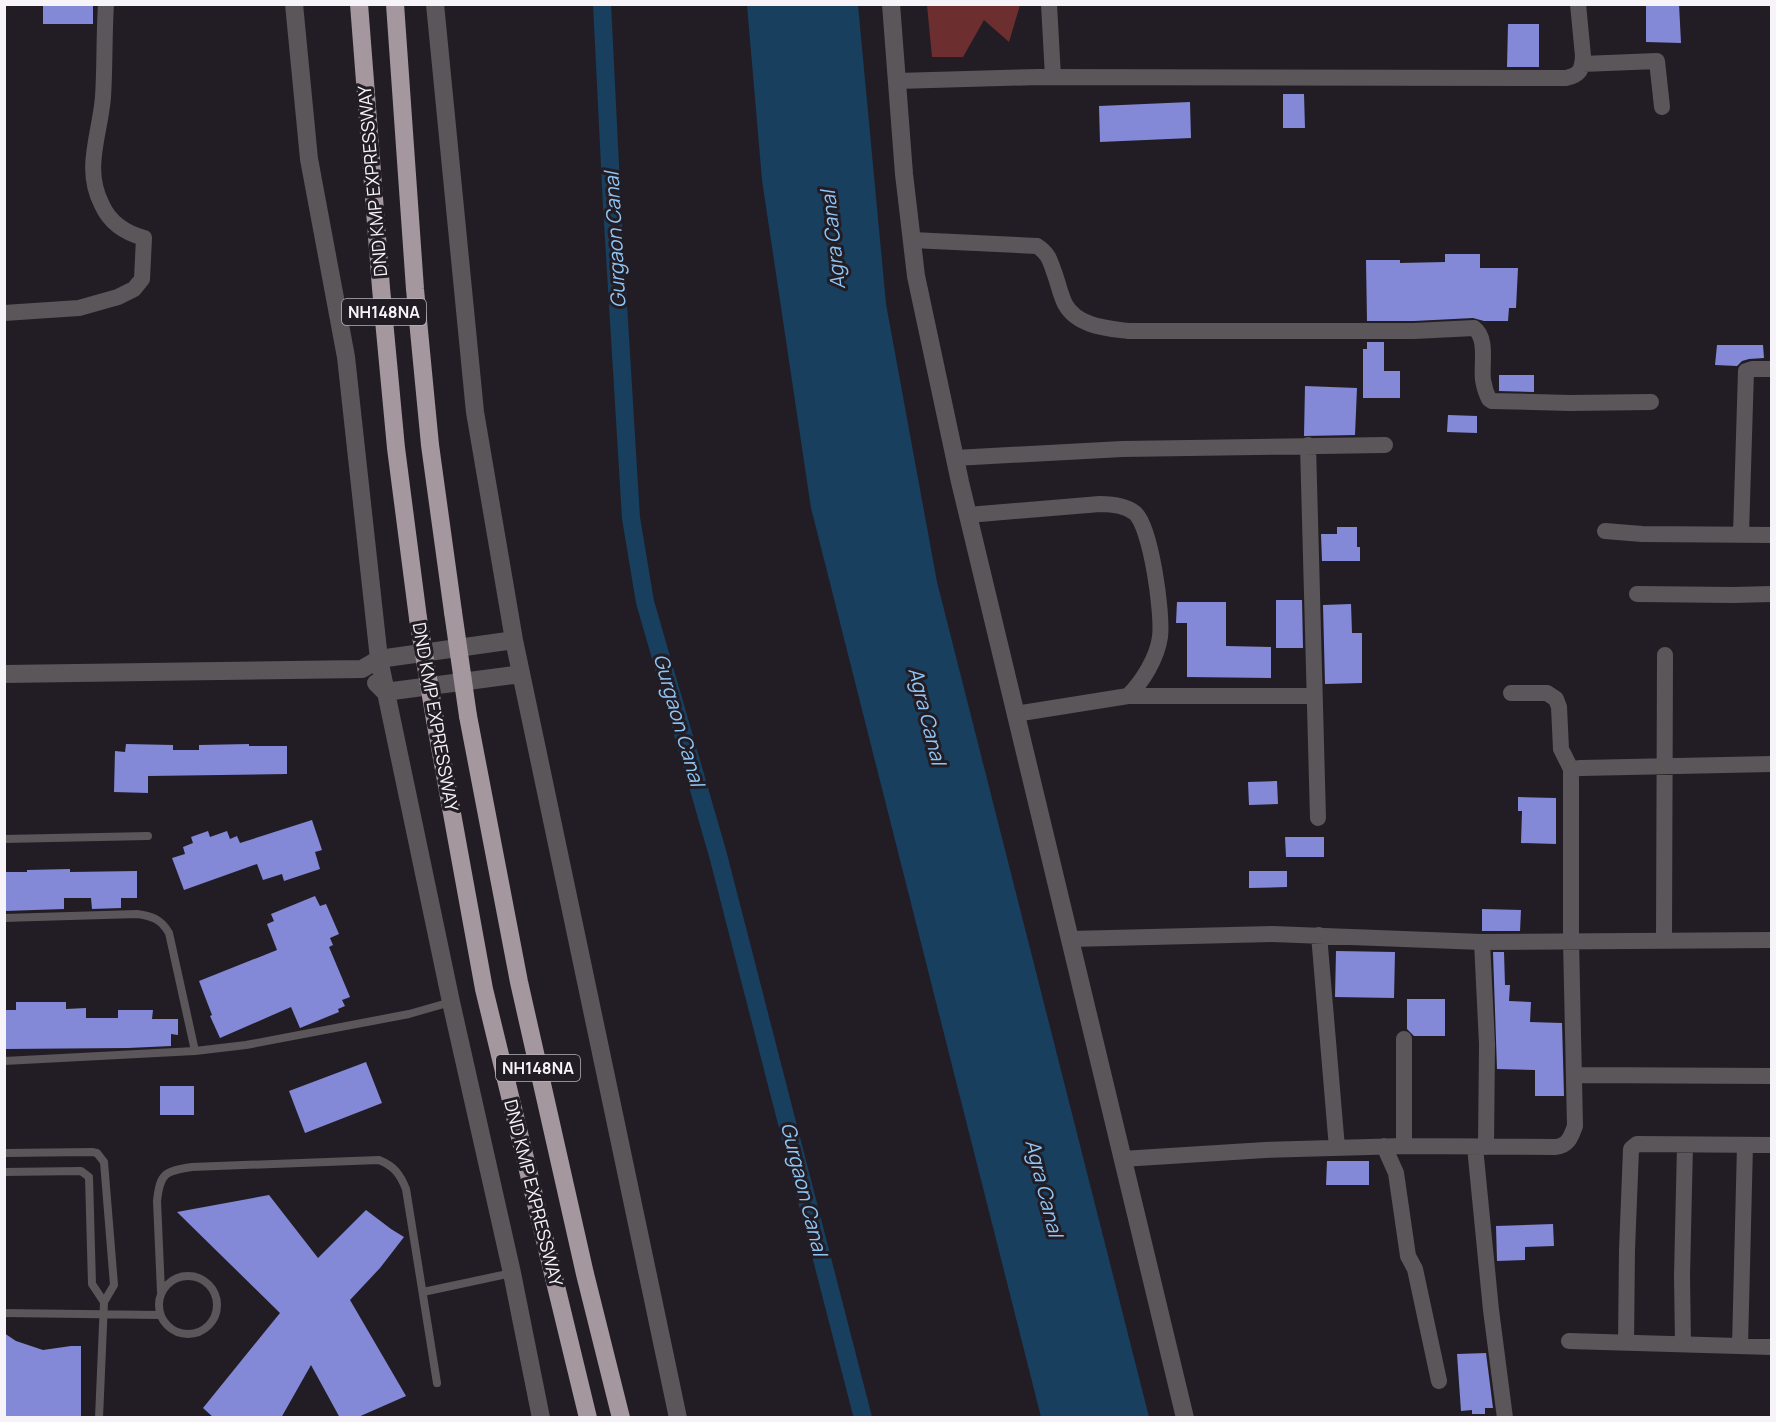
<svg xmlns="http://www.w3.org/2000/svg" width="1776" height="1422" font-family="Manrope,sans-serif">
<rect width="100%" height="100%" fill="#221d25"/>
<path fill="#6d2e2f" d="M927,5v-1l93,1 -11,37 -25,-22 -21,37h-31z"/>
<path fill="#183f5e" d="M747,5h111l28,299 51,278 212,835h-108l-230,-909 -49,-328z"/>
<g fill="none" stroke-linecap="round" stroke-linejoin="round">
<path stroke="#183f5e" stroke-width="18" d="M602,4l10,202 19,312 14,84 73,253 145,563"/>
</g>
<path fill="#8389d7" d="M43,4h50v20h-50z
M1646,4h33l2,39 -35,-1z
M1508,24h31v43h-32z
M1283,94h21l1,34h-22z
M1190,102l1,36 -91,4 -1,-36z
M1445,254h35v14h38l-2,40h-7l-1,13h-24l-11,-3 -59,3h-47l-1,-61h34v3l45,-1z
M1367,342h17v29h16v27h-37v-49h4z
M1717,345h46l1,13 -15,1 -7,2 -5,5 -22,-1z
M1499,375h35v17l-35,-1z
M1305,386l52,2 -2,47 -51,1z
M1448,415l29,1v17l-30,-1z
M1337,527h20v20h3v14h-38l-1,-27h16z
M1276,600h26l1,48h-27z
M1177,602h49v44l45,1v31l-84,-1v-54h-11z
M1351,604l1,29h10v50l-37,1 -2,-79z
M126,744l47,1v5h26v-5l50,-1v2h38v28l-139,2v17l-34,-1 1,-41 10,1z
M1277,781l1,23 -29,1 -1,-23z
M1518,797l38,1v46l-35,-1 1,-32h-4z
M312,820l10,30 -7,2 5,17 -36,12 -2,-7 -19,6 -6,-16 -73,26 -12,-32 13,-4 -2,-7 10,-4 -2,-6 17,-6 2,6 17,-6 3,8 7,-3 3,7z
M1285,837h39v20h-38z
M70,869v3l67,-1v27h-16v10l-29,1 -1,-11h-27v11l-59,2v-39h22v-2z
M1249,871h38v16l-38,1z
M315,896l5,10 6,-2 13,30 -9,4 3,7 -4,2 21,50 -8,3 3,6 -7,3 1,3 -39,16 -9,-21 -71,31 -10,-22 2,-1 -13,-34 78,-31 -10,-26 7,-3 -3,-7z
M1482,909l39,1 -1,21h-38z
M1336,951l59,1 -1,46 -59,-1z
M1493,952h11l1,33h5l-1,16 22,1 -1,20 32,1 2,73h-29v-26l-38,-1z
M1407,999h38v37h-31l-7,-7z
M16,1002h50v7l20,-1v10h32v-8h35l-1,9h26v16l-7,-1v12l-43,2 -124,1v-39h12z
M366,1062l16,41 -77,30 -16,-42z
M160,1086h34v29h-34z
M1327,1161h42v24h-43z
M269,1195l49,63 48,-48 25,19 13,8 -24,31 -30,32 56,96 -50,22h-16l-29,-53 -30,53h-67l-11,-10 77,-95 -103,-101z
M1553,1224l1,22 -29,1v13l-28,1 -1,-35z
M4,1333l12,8 27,9 28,-4h10v72h-77z
M1486,1353l7,55h-8v6h-13v-4l-11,1 -4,-57z"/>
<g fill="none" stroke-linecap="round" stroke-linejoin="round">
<path stroke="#5b5659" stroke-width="8" d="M4,839l144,-3
M4,918l133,-4c15,2 24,5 32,19l26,118
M4,1061l191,-10 51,-6 163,-31 42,-12
M4,1153l88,-1 5,1 7,9 10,123 -10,17 -12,-18 -3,-107 -8,-6 -77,1
M159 1305a29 29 0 1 1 58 0a29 29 0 1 1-58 0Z
M161,1292l-4,-91c3,-28 8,-30 35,-34l187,-7c15,6 21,14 27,29l31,194
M423,1292l89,-19
M4,1313l156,2
M99,1418l5,-116"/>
<path stroke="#5b5659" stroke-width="16" d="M1049,4l4,73
M1582,64l75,-3 5,46
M897,81l141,-4 528,1c14,-3 16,-8 17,-22l-5,-52
M912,240l125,6c11,7 13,14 17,26 4,10 6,22 11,32 12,22 40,24 63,27h286l60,-3c14,10 7,37 9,52 1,6 3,13 6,19l3,2 78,2 81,-1
M4,313l75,-5 39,-11 16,-8 8,-10 2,-41c-18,-5 -34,-15 -42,-33 -19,-36 -2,-70 1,-108 2,-31 1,-62 3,-93
M1308,445l10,373
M955,458l167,-9 263,-4
M968,515l132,-11c11,0 25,1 35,9 16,14 28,101 25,124 -3,21 -17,44 -32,59l-113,18
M1605,531l37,3 130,1
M1741,534l5,-163 6,-2h20
M1637,594l96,1 39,-1
M1511,693h36l9,6 3,8 2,42 10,20
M1128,696h186
M1319,935l18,213
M1070,939l202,-5 210,8 290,-2
M1664,940l1,-285
M1482,942l5,102 -1,103
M1574,1075l198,1
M1384,1146l12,27 12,83 7,13 24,112
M1404,1146v-107
M1475,1147l16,163 14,108
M1122,1159l143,-9 139,-4 151,1c13,-1 16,-10 20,-21l-4,-186v-171l10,-1 191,-4
M1569,1341l203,6
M1626,1343l1,-93 4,-101 6,-5 135,1
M1683,1344l-1,-68 3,-131
M1740,1346l5,-201"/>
<path stroke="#5b5659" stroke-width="18" d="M294,4l15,155 37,198 33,302 72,343 61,271 29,145
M435,4l40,408 39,228 164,778
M891,4l13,170 12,102 44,206 225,936
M4,674l358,-5 17,-10 135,-19
M376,683l9,9 136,-18"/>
<path stroke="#a4989e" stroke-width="18" d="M359,4l22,284 15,160 22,170
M395,4l20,285 15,156 23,167
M468,716l51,266 66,292 36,144
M435,720l49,269 104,429"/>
<path stroke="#a4989e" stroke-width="18" d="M453,612l15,104
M418,618l17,102"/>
</g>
<g text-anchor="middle" stroke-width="6" stroke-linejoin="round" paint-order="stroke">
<g fill="#221d25" stroke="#b6b3b9" stroke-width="1.5">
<rect x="342" y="299" width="84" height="26" rx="4.5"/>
<rect x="496" y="1055" width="84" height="26" rx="4.5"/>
</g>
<g font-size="16" font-weight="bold" fill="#f6f3f9">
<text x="384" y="318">NH148NA</text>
<text x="538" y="1074">NH148NA</text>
</g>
<g font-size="18" fill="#f6f3f9" stroke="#221d25">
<text transform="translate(373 181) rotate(-95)" y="6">DND KMP EXPRESSWAY</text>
<text transform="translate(435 717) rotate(80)" y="6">DND KMP EXPRESSWAY</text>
<text transform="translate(533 1193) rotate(76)" y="6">DND KMP EXPRESSWAY</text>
</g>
<g font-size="20" font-style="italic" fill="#90c6f5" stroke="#221d25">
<text transform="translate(615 240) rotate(-93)" y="7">Gurgaon Canal</text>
<text transform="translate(833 240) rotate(-96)" y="7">Agra Canal</text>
<text transform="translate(927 716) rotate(76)" y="7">Agra Canal</text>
<text transform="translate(679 720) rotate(74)" y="7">Gurgaon Canal</text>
<text transform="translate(1044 1188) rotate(76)" y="7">Agra Canal</text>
<text transform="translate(804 1189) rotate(76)" y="7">Gurgaon Canal</text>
</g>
</g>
<rect width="1776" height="1422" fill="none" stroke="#f6f3f9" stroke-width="12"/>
</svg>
